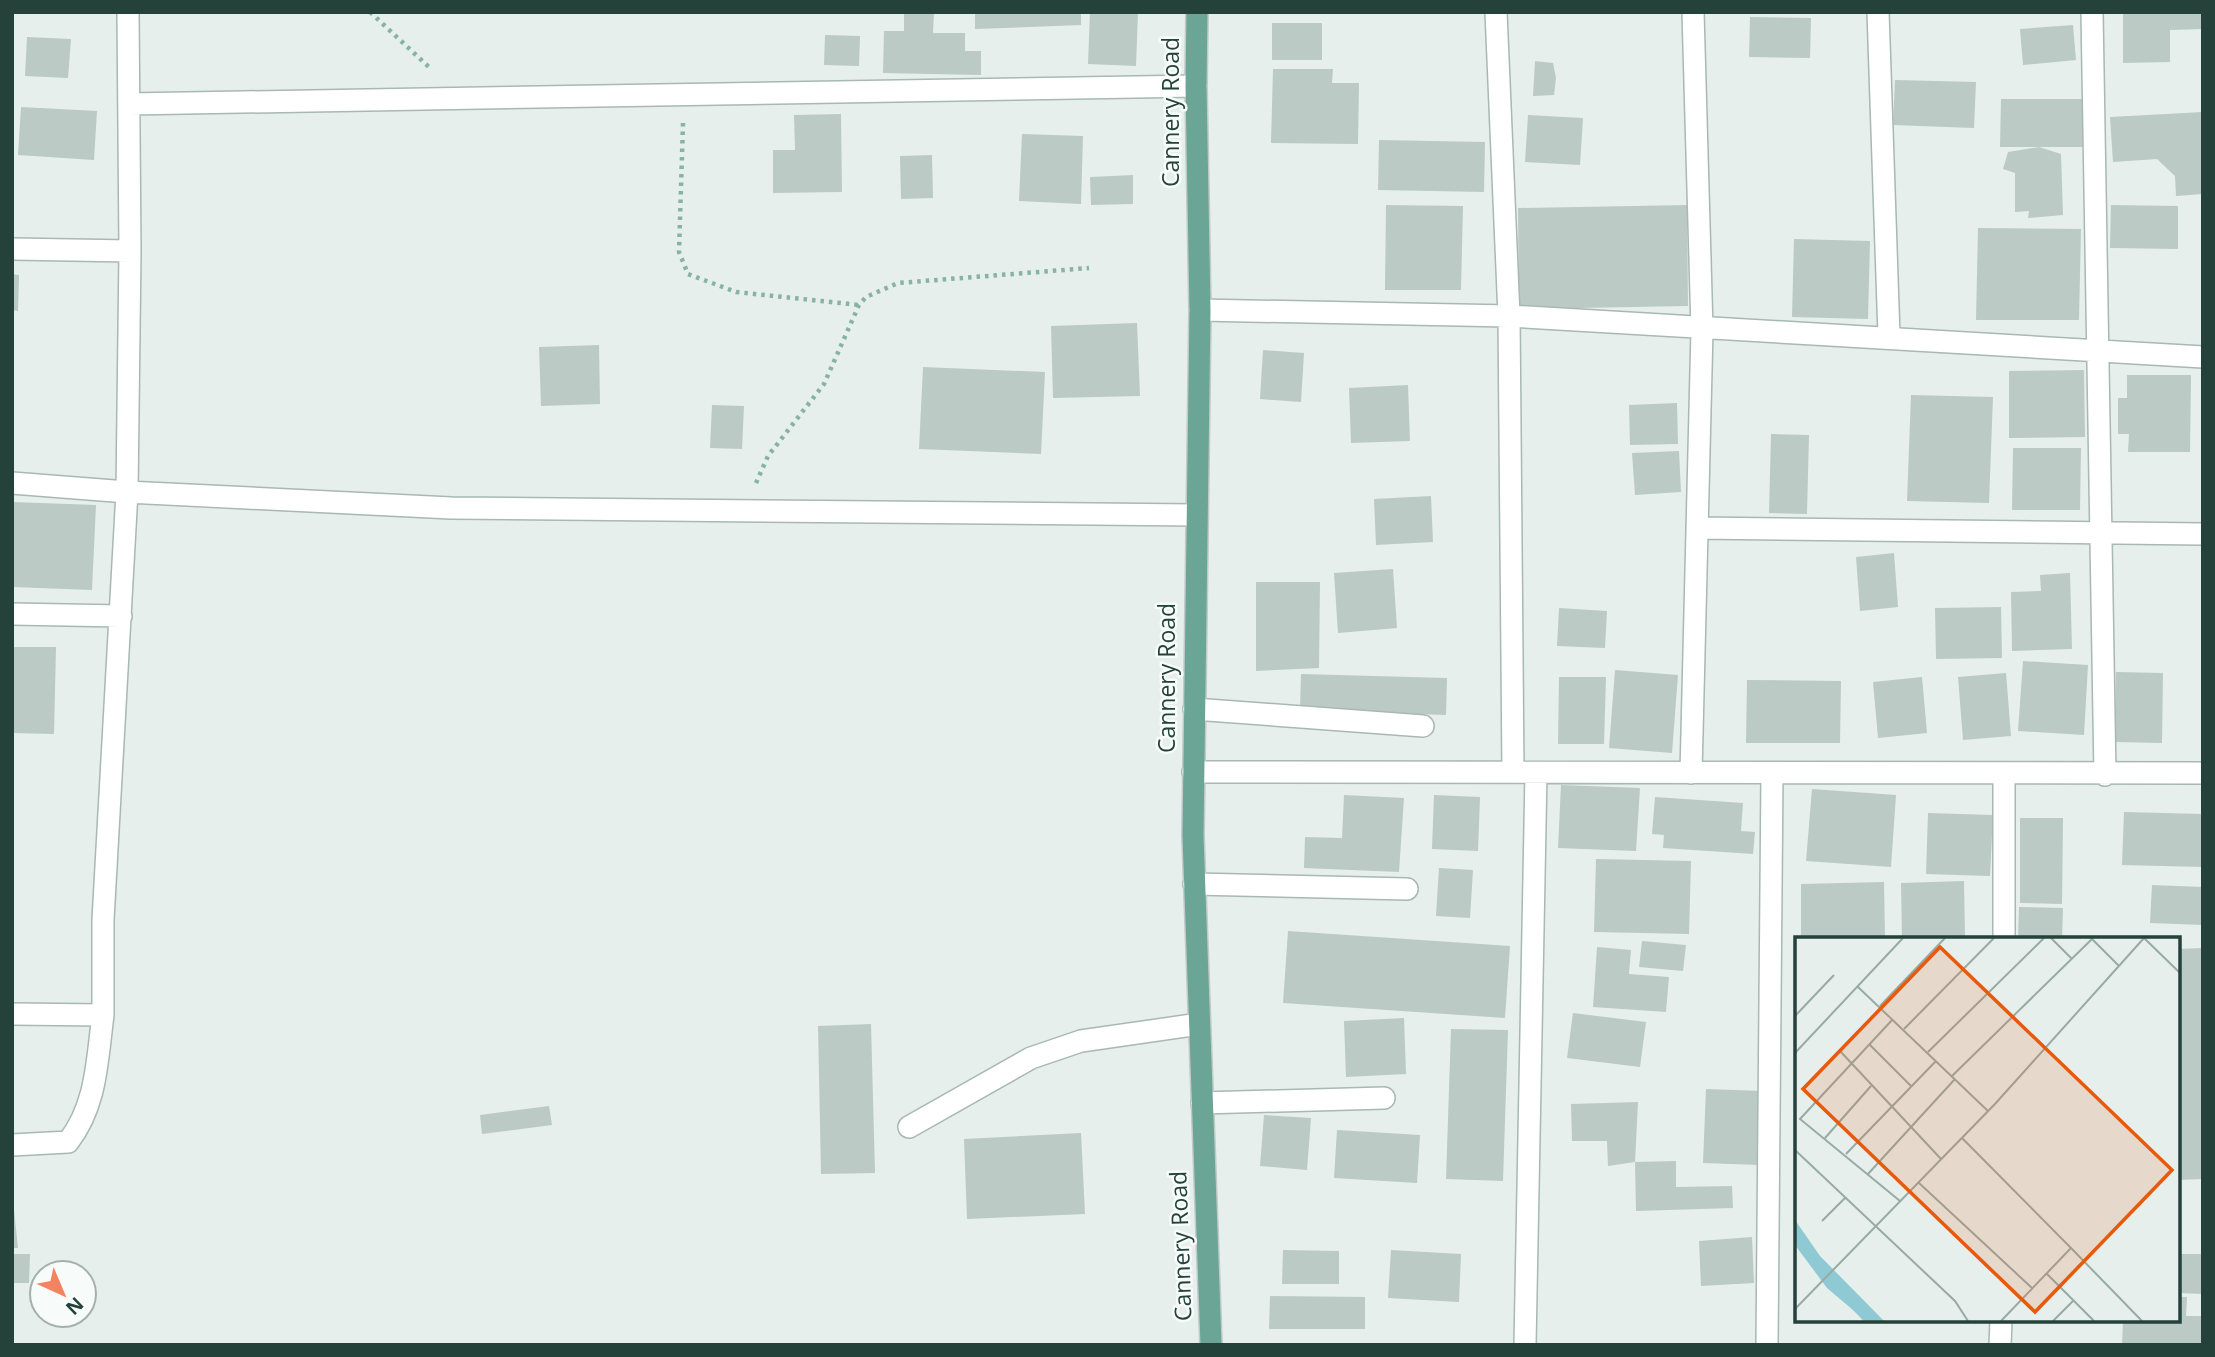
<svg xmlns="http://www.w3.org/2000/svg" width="2215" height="1357" font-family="'Open Sans',sans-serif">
<rect width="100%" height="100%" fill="#e6efeb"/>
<path fill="#bbcac4" d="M904,12h30l-1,21h32v18h16v24l-98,-2 1,-42h20z
M975,12h106v13l-106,4z
M1090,12h48l-2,54 -48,-2z
M2123,12h80v17l-33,1v32l-47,1z
M1750,17l61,1 -1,40 -61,-1z
M1272,23h50v37h-50z
M2073,25l3,35 -53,5 -3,-36z
M825,35l35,1 -1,30 -35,-1z
M27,37l44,2 -3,39 -43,-2z
M1535,61l18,2 3,15 -2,17 -21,1z
M1273,69h60l-1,14h27l-1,61 -87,-1z
M1895,80l81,2 -2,46 -81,-3z
M2001,99h82v48h-44l22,7 2,61 -35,3 1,-7 -14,1v-39l-12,-4 5,-17 31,-5h-39z
M21,107l76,4 -3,49 -76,-5z
M2203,112v82l-27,2 -1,-20 -18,-17 -44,3 -3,-45z
M841,114l1,78 -69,1v-43h22l-1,-35z
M1528,115l55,3 -3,47 -55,-3z
M1022,134l61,2 -2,68 -62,-3z
M1379,140l106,2 -1,50 -106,-2z
M932,155l1,43 -32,1 -1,-43z
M1133,175v29l-42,1 -1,-28z
M1386,205l77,1 -2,84h-76z
M1687,205l1,101 -169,3 -1,-101z
M2111,205l67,1v43l-68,-1z
M1978,228l103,1 -2,91h-103z
M1794,239l76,2 -2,78 -76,-2z
M12,274l7,1 -1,36 -6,-1z
M1137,323l3,73 -87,2 -2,-72z
M599,345l1,59 -59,2 -2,-59z
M1263,350l41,3 -3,49 -41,-3z
M923,367l122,5 -4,82 -122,-5z
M2084,370l1,67 -76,1v-67z
M2127,375h64l-1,77h-62l1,-18h-11v-36h9z
M1408,385l2,56 -59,2 -2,-55z
M1911,395l82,2 -4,106 -82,-2z
M1677,403l1,41 -48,1 -1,-40z
M712,405l32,1 -2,43 -32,-1z
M1771,434l38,1 -2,79 -38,-1z
M2013,448h68l-1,62h-68z
M1679,451l2,41 -46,3 -3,-42z
M1431,496l2,46 -57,3 -2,-46z
M12,502l84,3 -4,85 -80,-3z
M1894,553l4,54 -38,4 -4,-54z
M1393,569l4,59 -59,5 -4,-60z
M2070,573l2,76 -60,2 -1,-59 30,-1 -1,-16z
M1256,582h64l-1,86 -63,3z
M2001,607l1,51 -66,1 -1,-51z
M1559,608l48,3 -2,37 -48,-2z
M12,647h44l-2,87 -42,-1z
M2023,661l65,4 -4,70 -66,-4z
M1615,670l63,5 -6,78 -63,-5z
M2116,672l47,1 -1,70 -47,-1z
M2006,673l5,63 -48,4 -5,-63z
M1301,674l146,4 -1,37 -146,-5z
M1559,677h47l-2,67h-46z
M1922,677l5,56 -49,5 -5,-56z
M1747,680l94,1 -1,62h-94z
M1561,785l79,3 -4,63 -78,-3z
M1812,789l84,6 -5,72 -85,-6z
M1344,795l60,3 -5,74 -95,-4 1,-31 37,1z
M1434,795l46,2 -2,54 -46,-2z
M1655,797l88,6 -2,28 14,1 -2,22 -90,-6 1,-13 -12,-1z
M2124,812l79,2v53l-81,-2z
M1928,813l65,2 -3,61 -64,-2z
M2020,818h43l-1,86 -42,-1z
M1596,859l95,2 -2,73 -95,-2z
M1439,868l34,2 -3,48 -34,-2z
M1964,881l1,58h-63l-1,-56z
M1884,882l1,57h-84v-55z
M2152,885l51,2v38l-53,-2z
M2019,907l44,1 -1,31h-44z
M1288,931l222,15 -5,72 -222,-15z
M1642,941l44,4 -3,26 -44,-4z
M1597,947l34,3 -2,24 40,3 -3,35 -73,-5z
M2203,948v231l-25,1v-231z
M1573,1013l73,9 -6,45 -73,-9z
M1404,1018l2,56 -60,3 -2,-56z
M871,1024l4,149 -54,1 -3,-148z
M1451,1029l57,1 -5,151 -57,-2z
M1706,1089l57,2 -4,74 -56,-2z
M1638,1102l-3,60 -27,4 -1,-25h-35l-1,-37z
M549,1106l3,19 -70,9 -2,-19z
M1264,1115l47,3 -4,52 -47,-4z
M1337,1130l83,5 -3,48 -83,-5z
M1081,1133l4,81 -118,5 -3,-80z
M1676,1161v26l56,-1 1,22 -97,3 -1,-49z
M12,1190l6,58h-6z
M1752,1237l2,46 -53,3 -2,-45z
M1283,1250l56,1v33h-57z
M1391,1250l70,4 -2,48 -71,-4z
M12,1254h18l-1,29h-17z
M2178,1254h25v40l-25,-1z
M1270,1296l95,1v32h-96z
M2178,1297h9l-1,19h17v29h-81l1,-25h55z
M2079,1320h32v3h-32z"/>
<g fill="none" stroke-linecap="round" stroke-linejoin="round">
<defs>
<path id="minor" d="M128,12l2,239 -3,241 324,16 744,7
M1496,12l13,304 4,456
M1878,12l11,324
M2092,12l13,763
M129,104l1067,-18
M12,249l118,2
M1200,310l309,6 694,41
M12,483l115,9 -24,428v95l-91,-1
M1697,528l506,6
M12,614l109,2
M1194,709l229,17
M1193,772l1010,1
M1691,773l11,-443 -9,-318
M2004,775v164
M1194,884l213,5
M1202,1103l182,-5
M909,1127l122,-69 50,-17 118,-17
M12,1145l56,-3c29,-37 29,-82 35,-127
M1525,1345l11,-572
M1767,1345l5,-571
M2000,1345l1,-25"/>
<path id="major" d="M1197,12l-1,74 4,224 -7,526 18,509"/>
</defs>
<use href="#minor" stroke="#a8b8b2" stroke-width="24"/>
<use href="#major" stroke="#c2cac8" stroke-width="24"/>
<path stroke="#86b3a5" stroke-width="4.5" stroke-dasharray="3.5 5" stroke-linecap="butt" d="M370,12l61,57
M683,123l-4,129 9,22 48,18 123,13
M756,483l12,-27 56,-72 35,-79 7,-8 32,-14 191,-15"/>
<use href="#minor" stroke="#fff" stroke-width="21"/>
<use href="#major" stroke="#6aa596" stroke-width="21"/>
</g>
<g text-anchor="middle" stroke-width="5" stroke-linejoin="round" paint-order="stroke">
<g font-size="23" fill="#24423a" stroke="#f7fbf9">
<text transform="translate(1171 112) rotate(-90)" y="8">Cannery Road</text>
<text transform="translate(1167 678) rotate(-90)" y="8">Cannery Road</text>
<text transform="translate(1181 1246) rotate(-92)" y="8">Cannery Road</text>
</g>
</g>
<g transform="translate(1795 937)">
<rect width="385" height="385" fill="#e6efeb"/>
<path d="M0,283l25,36 64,65h-18l-39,-33 -32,-43z" fill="#8ec9d4"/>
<path fill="none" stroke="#8ec9d4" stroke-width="3.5" d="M56,368l15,16"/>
<path fill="none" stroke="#98aaa4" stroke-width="2" d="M256,1l21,21M296,1l28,28M349,1l36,35M63,50l130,124M85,69l65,-68M0,79l39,-41M98,82l-93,100 100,82M109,92l90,-91M74,107l42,42M45,114l101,108M133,115l116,-114M0,116l108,-115M157,139l140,-137M30,201l46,-52M167,201l109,110 -70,73M0,213l160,151 13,20M51,217l90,-93M73,237l87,-95M124,246l113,105M27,284l23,-23M276,311l71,73M251,336l48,48M0,372l200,-205 149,-166M258,384l21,-21"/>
<path fill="#e8590c" fill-opacity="0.15" stroke="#e8590c" stroke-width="3.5" d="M145,10l232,223 -137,142 -232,-223z"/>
<rect width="385" height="385" fill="none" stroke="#24423a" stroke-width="3.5"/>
</g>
<rect width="2215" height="1357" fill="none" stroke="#24423a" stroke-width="28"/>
<g transform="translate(63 1294) rotate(136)"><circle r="33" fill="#f7fbf9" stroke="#a3b1ad" stroke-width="2"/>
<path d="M0-5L12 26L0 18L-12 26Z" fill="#f4845f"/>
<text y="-10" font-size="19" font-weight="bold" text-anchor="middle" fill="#24423a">N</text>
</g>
</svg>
